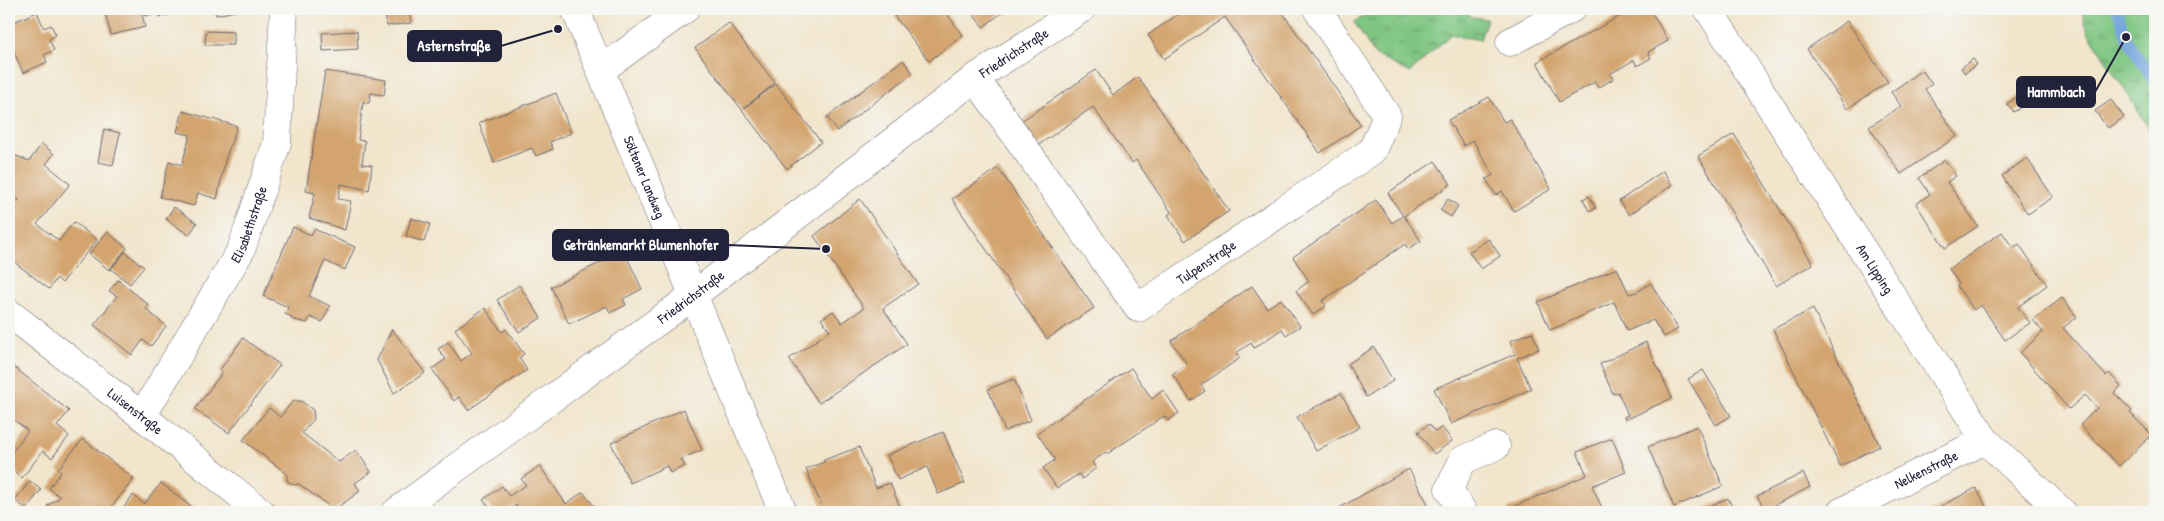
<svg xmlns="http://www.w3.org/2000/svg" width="2164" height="521" font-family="'Patrick Hand',sans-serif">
<defs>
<pattern id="park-tufts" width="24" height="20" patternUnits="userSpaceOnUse" patternTransform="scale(1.25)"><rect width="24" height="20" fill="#7fc682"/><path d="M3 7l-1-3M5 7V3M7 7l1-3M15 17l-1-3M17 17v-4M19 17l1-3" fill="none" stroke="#68a06c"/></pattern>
</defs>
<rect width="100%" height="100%" fill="#f6f6f2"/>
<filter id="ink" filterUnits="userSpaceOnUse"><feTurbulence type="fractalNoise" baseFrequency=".02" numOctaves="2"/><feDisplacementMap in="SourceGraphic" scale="10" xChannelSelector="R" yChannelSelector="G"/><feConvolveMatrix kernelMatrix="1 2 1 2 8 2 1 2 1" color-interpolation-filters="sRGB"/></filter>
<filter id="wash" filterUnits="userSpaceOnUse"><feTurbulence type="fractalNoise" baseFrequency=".0096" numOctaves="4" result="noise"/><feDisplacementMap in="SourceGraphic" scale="20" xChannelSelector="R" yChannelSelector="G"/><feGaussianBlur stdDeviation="1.12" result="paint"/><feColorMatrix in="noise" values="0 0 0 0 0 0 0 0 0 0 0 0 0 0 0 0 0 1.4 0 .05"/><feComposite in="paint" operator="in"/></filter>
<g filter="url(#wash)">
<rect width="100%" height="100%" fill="#f1e5cc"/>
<path fill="url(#park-tufts)" stroke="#50745e" d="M1378,9h86l8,8 15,2 -7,21 -29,-6 -41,39 -35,-18 -21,-33z
M2081,9h74v129l-67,-106z"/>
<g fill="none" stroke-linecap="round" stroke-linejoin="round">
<path stroke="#74a5de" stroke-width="10" d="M2117,9l9,28 29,47"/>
</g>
<g id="blocks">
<path fill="#d3a46e" d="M104,9h37l4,18 -34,8z
M143,9h47v1l-31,7 -1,-5 -13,4z
M214,9h26v1l-24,5z
M384,9h25l2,14 -24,3z
M889,9h54l20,26 -34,26z
M977,9h30l-24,18 -11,-14z
M1186,9h94l81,116 -41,28 -95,-136 -61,42 -16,-24z
M1633,9h17l18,32 -20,11 3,6 -14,8 -3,-6 -24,14 3,5 -15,9 -3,-6 -36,20 -22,-40z
M37,12l7,16 7,-3 5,10 -7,4 5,11 -10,5 3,7 -24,11 -14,-33v-16z
M1847,21l41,61 -41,27 -40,-60z
M729,23l46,60 -31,25 32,-24 45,58 -34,27 -92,-121z
M206,31l28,1v13h-29z
M357,31l1,18 -35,2 -1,-18z
M1973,59l4,5 -12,9 -4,-5z
M903,60l10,13 -76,58 -10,-14z
M1096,70l17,25 25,-18 91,134 -44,30 -17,-26 3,-3 -35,-52 -4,3 -39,-56 -56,39 -17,-24z
M1922,70l10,14 -7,5 32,47 -56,38 -32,-47 32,-21 -10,-14z
M325,71l61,9 -2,15 -13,-2 -2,10 -6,-1 -5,38 7,1 -3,23 10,1 -3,25 -28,-6 -3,15 13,2 -6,29 -36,-12 6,-25 -9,-2z
M2032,86l6,9 -24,17 -7,-8z
M556,93l15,40 -21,9 3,7 -17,7 -4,-8 -38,15 -15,-40z
M1489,97l15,25 6,-3 41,70 -37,22 -12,-20 -6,4 -10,-16 7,-4 -20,-35 -9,6 -16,-26z
M2111,100l13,17 -16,11 -13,-17z
M183,111l54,15 -12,35 -8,38 -19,-6 -4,13 -34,-9 9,-36 13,4 8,-30 -13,-3z
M104,129l16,4 -7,32 -15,-3z
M1734,134l79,130 -37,22 -78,-130z
M42,144l12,10 -8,10 24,20 -33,40 22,17 15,-19 23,18 -35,43 -5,-5 -8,11 -40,-31v-46l10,-12 -10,-9v-38l20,8z
M2027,158l26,39 -25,17 -26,-38z
M1945,160l11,16 -9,6 31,44 -33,22 -29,-44 14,-10 -11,-16z
M1435,161l16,23 -47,32 17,25 -13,8 -3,-5 -83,57 4,5 -13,9 -17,-24 13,-10 -16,-24 83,-57 16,23 11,-7 -15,-23z
M998,168l96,140 -47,31 -95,-140z
M1663,171l9,14 -43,30 -10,-14z
M1589,196l7,12 -7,3 -6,-12z
M860,199l58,85 -35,24 24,36 -88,59 -30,-44 41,-28 -9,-12 12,-8 9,12 22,-15 -50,-72z
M1448,199l10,7 -7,11 -11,-7z
M174,207l23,16 -8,12 -23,-16z
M411,218l19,6 -6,18 -18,-6z
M293,227l18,8 3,-6 41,18 -10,23 -20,-9 -16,35 21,10 -8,16 -12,-5 -3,6 -16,-4 1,-2 -7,-3 3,-7 -25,-11z
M107,232l20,16 -18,22 -20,-16z
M2002,232l11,16 6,-4 28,41 -29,22 12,16 -25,17 -24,-35 -7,5 -17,-24 2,-2 -10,-15z
M1489,239l11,17 -19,13 -12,-17z
M624,251l18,38 -19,10 3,6 -16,8 -3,-7 -38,18 -18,-37z
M125,252l19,15 -14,17 -19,-15z
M1617,268l12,26 8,-2 14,-9 27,46 -14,8 -11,-17 -26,11 -13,-29 -64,28 -12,-28z
M118,280l31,25 -3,4 20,17 -15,20 -8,-6 -11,15 -38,-30 23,-29 -8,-5z
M519,285l22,33 -22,14 -22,-32z
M1252,286l15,22 14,-9 19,27 -14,9 -4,-6 -28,19 -3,-5 -15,10 4,5 -39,27 4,6 -14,10 -19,-27 15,-10 -16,-23z
M2062,298l15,19 -14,11 43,48 3,-3 12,13 -7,7 18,18 -2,2 20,20 3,1 -34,32 -39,-41 17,-17 -12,-13 -16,14 -49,-56 23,-21 -10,-12z
M485,308l17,24 4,-3 18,25 -5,4 8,12 -59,40 -9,-13 -5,4 -22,-32 14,-10 -8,-10 10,-7 13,19 11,-8 -17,-24z
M1813,309l67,137 -40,20 -67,-137z
M392,329l33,44 -31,20 -17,-33z
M1532,332l7,17 -22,9 14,31 -80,35 -17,-35 81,-35 -5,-13z
M243,338l37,27 -51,68 -34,-24 27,-36 -3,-2z
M1646,342l26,56 -47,22 -1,-3 4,-2 -10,-23 -5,2 -13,-30z
M1374,347l19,34 -27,16 -18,-33z
M14,367l55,44 -12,15 12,10 -17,22 -9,-7 -21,27 -13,-11v-11l19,-25 -19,-15v-42z
M1131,368l21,31 11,-9 16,23 -11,8 -4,-5 -57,38 -1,-2 -14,10 4,6 -14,11 -3,-5 -22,14 -14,-20 12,-8 -18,-27z
M1703,370l28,46 -15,9 -28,-46z
M1014,379l17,41 -26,11 -17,-42z
M1341,393l19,34 -44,24 -19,-34z
M293,401h8l12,9 1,9 -12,14 37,29 17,-12 15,22 -16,11 5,8 -26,19 -35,-26 -5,1 -7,-4v-7l-44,-34 26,-32 11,9z
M684,409l18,41 -21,9 4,7 -15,7 -3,-7 -37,17 -19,-40z
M1429,424l6,8 7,-5 10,14 -18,13 -16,-22z
M1697,426l26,60 -49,21 -26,-60z
M943,432l22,51 -27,11 -11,-27 -29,13 -11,-25z
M1612,438l14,34 -34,14 11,24 -6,2h-88l-1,-3 79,-34 -10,-23z
M83,439l51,40 -25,31 -2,-1 -3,3h-22l-3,-2 -1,2h-23l-8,-6 13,-9 -11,-9 12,-16 -3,-3z
M859,447l17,41 14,-5 12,29h-78l-18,-43 18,-7v-2z
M540,466l26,38 17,-12 16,20h-79l-4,-7 -10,7h-12l-11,-12 19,-14 7,10 17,-11 -5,-6z
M1409,469l19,35 -15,8h-81z
M1803,473l7,14 -45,23 -8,-14z
M30,481l11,9 -15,19 -11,-9z
M161,483l33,26 -2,3h-72l13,-17 11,9z
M1976,488l13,24h-61l9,-4z
M1728,498l6,14h-40l18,-7z"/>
</g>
</g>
<g filter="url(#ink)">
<use href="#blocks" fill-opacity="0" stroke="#6a666e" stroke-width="1"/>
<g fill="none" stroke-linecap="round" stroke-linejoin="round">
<defs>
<g id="minor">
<path id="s1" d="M575,9l208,503"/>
<path id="s2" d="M1708,9l277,431 77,72"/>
<path d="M1510,42l61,-33"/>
<path d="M601,70l84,-61"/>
<path id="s3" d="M975,78l163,230 234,-157 15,-35 -70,-107"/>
<path id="s4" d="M9,313l133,103 119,96"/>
<path id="s5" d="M142,416l99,-166 36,-107 7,-134"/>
<path id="s6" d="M396,512l298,-217 281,-217 106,-69"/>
<path d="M1463,512l-14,-23 14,-29 33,-14"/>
<path id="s7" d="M1841,512l144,-72"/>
</g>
</defs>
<use href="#minor" stroke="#6a666e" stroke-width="29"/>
<use href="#minor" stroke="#fff" stroke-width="28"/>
</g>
</g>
<g text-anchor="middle" stroke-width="4.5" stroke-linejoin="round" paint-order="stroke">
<g font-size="14" fill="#22223b" stroke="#f6f6f2">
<text dy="5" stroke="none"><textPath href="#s6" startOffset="770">Friedrichstraße</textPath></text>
<text dy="5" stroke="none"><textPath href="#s1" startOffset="182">Söltener Landweg</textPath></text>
<text dy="5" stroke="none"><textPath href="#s5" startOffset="220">Elisabethstraße</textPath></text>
<text dy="5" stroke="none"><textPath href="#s3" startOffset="364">Tulpenstraße</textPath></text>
<text dy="5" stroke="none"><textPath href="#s2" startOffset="309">Am Lipping</textPath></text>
<text dy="5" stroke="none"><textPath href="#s6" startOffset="365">Friedrichstraße</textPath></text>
<text dy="5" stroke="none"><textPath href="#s4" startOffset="160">Luisenstraße</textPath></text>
<text dy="5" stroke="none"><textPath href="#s7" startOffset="95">Nelkenstraße</textPath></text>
</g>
</g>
<path fill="none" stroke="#22223b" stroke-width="2" d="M558 29L501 46M2126 37L2095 92M826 249L728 245"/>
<g fill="#22223b" stroke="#f6f6f2" stroke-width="2">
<circle cx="558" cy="29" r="5"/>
<circle cx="2126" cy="37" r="5"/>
<circle cx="826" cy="249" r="5"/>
</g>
<g fill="#22223b" stroke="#22223b" stroke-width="2">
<rect x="408" y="31" width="93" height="30" rx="5"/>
<rect x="2017" y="77" width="78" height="30" rx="5"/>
<rect x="553" y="230" width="175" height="30" rx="5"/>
</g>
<g font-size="15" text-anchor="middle" font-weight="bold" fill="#fff">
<text x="454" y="51">Asternstraße</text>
<text x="2056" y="97">Hammbach</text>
<text x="641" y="250">Getränkemarkt Blumenhofer</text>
</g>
<rect width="2164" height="521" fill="none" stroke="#f6f6f2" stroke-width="30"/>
</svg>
